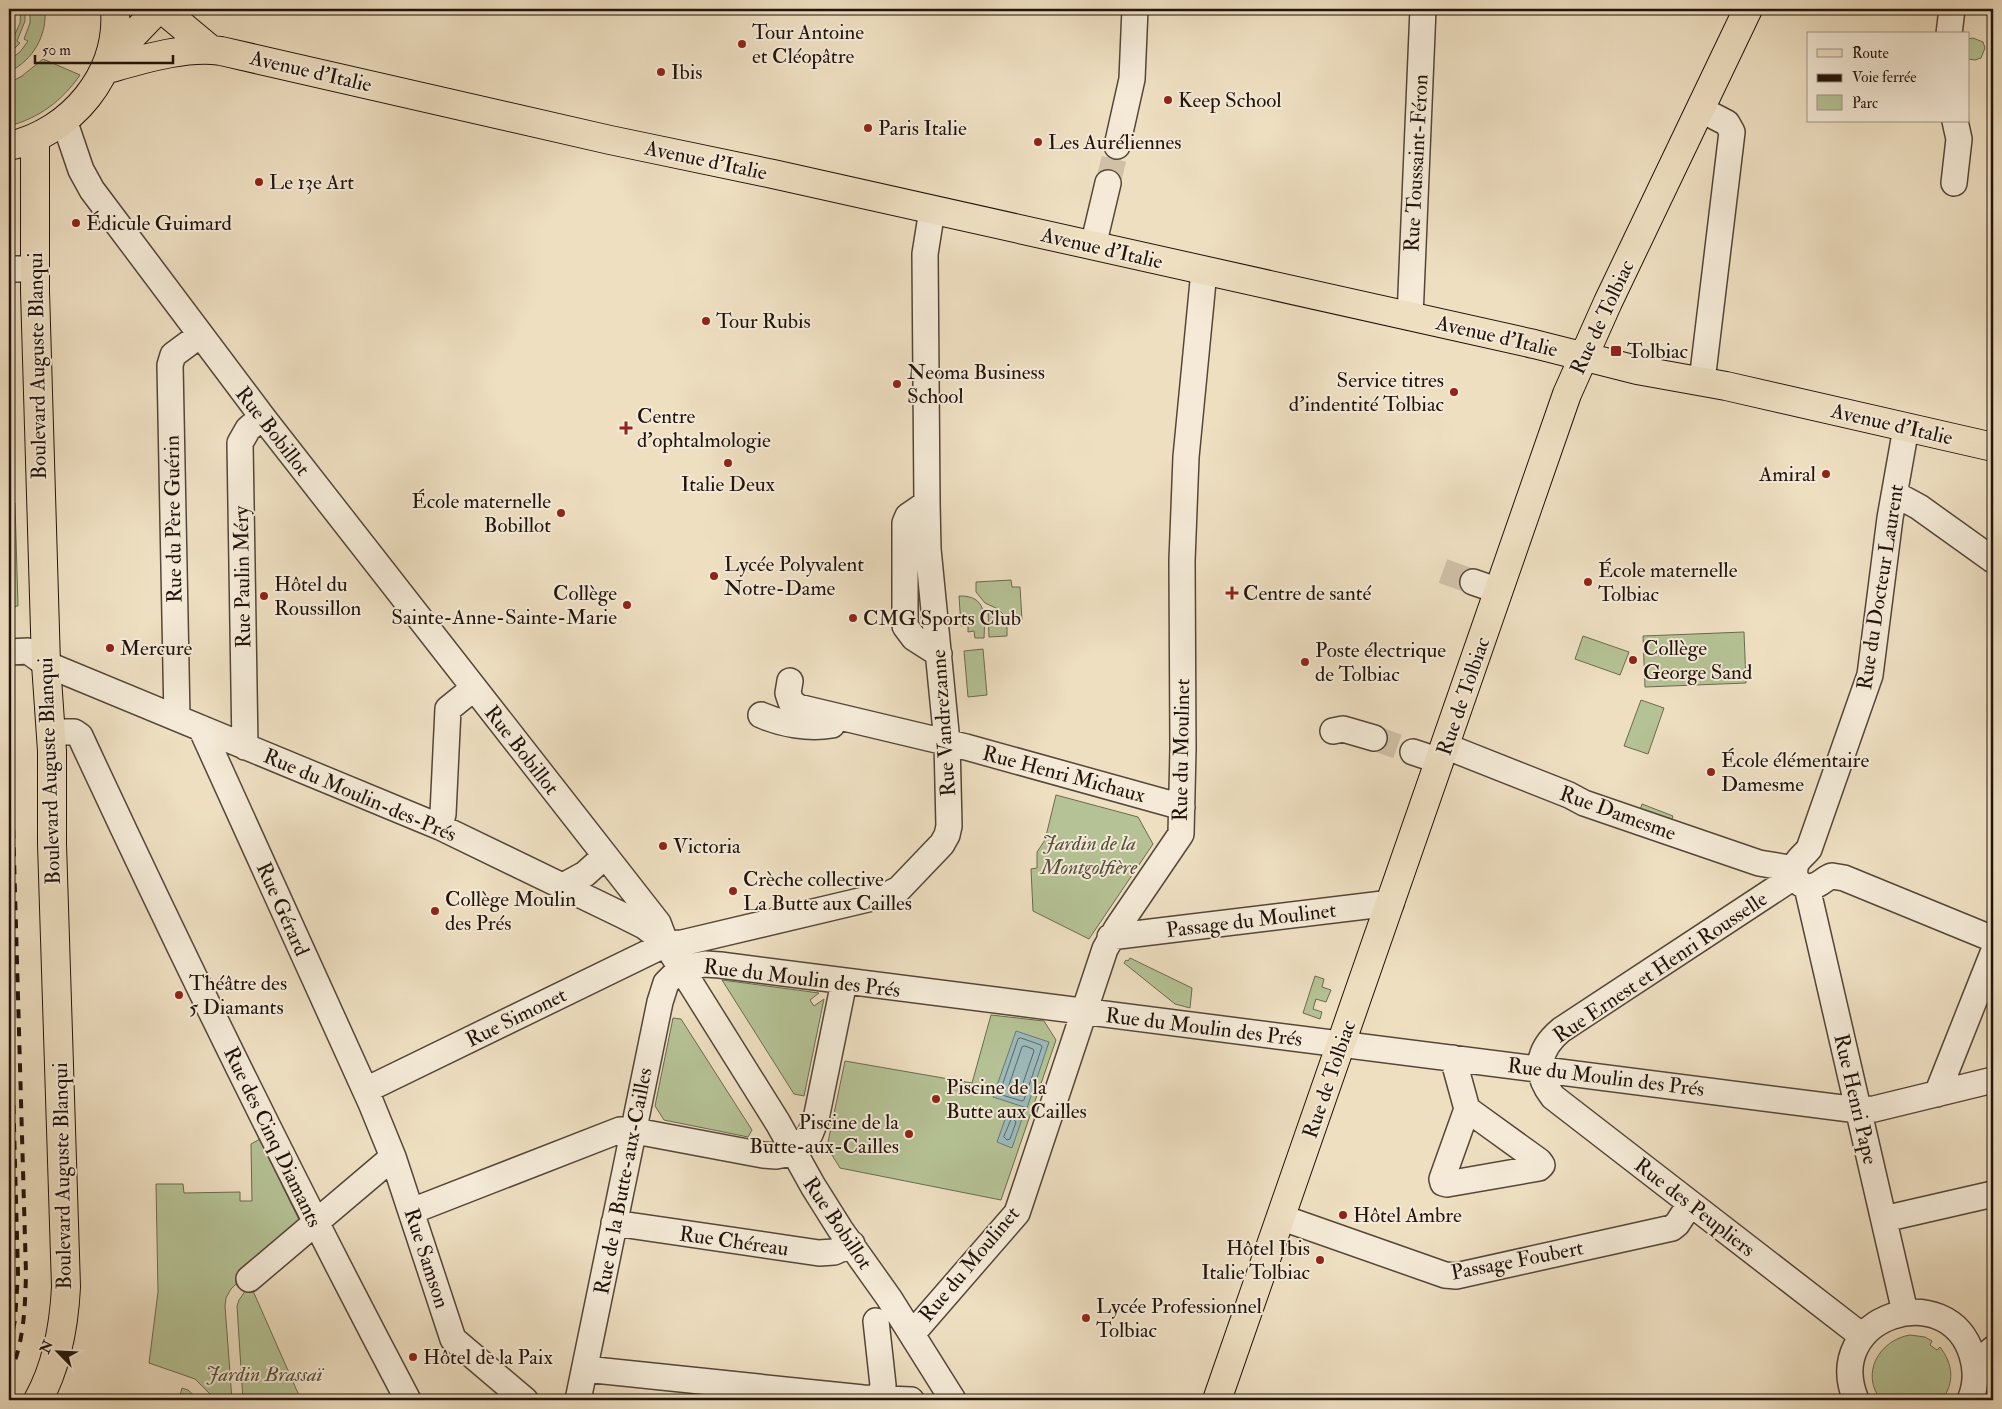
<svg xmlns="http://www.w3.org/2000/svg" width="2002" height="1409" font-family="'IM FELL Double Pica',serif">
<rect width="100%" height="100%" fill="#eedfc1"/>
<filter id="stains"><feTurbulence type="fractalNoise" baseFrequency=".004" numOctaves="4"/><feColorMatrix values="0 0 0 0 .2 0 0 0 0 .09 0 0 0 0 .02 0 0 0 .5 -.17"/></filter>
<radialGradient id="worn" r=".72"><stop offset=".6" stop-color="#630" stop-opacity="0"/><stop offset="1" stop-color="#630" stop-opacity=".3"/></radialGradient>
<path fill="#b5c295" stroke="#6b6a50" d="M21,9h4v12l-8,20 3,2 -11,11v-7l5,-4 -2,-2 8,-18z
M30,9h15c2,27 -12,51 -36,63v-12l11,-8 8,-11 -4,-2 6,-16z
M1973,38l10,4 2,6 -4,10 -6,2 -7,-1v-20z
M43,59l37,16c-18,26 -41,43 -71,51v-43l13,-7z
M9,314h2l3,99 -5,1z
M9,503h6l3,103h-2l-7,8z
M1011,580l1,7h8l2,33h-13l-11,-11 -13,-6 -9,-11v-10z
M959,596c28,-1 26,21 25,42h-9l-1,-7 -6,1v-6h-7z
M988,610c8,3 11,11 19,15v11l-18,1z
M1744,632l2,51 -101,4 -2,-51z
M1583,636l46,16 -9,23 -45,-16z
M983,649l4,46 -19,2 -4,-46z
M1641,700l23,8 -16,46 -24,-8z
M1056,795l82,22 15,27 -64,95 -56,-28 -2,-42 6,-1v-16l8,-12z
M1642,804l31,12 -3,8 -31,-11z
M1130,958l62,30 -2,20 -15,-4 -51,-41 2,-3 2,1z
M1315,976l9,3 -2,8 9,3 -5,12 -10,-3 -3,10 9,3 -2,7 -17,-6z
M722,980l97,13 -9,7 4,6 10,-7 -20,97 -10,-2z
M991,1015l53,6 12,19 -55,160 -161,-32 -13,-21 18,-86 127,22z
M673,1018l8,1 71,111 -4,7 -84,-17 -9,-14z
M260,1139l40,83 -69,67 -5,9 -1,8 7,94h-16l-21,-21 -46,-16 9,-71 -2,-108h27l1,9 56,-1v9h12l-1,-57z
M250,1284l51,116h-58l-6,-94 2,-6z
M1910,1335l15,2 7,4 -2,4 7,5 3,-3c13,17 15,35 2,53h-61c-21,-26 -2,-60 29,-65z
M182,1388l6,2 11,10h-20z"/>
<path fill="#9cbabc" stroke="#6b7775" d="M1016,1031l33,11 -22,66 -34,-11z
M1008,1111l15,5 -11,32 -15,-6z"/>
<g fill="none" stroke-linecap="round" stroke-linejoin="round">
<path stroke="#5e6664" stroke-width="1" d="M1021,1038l20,7 1,2 -18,53 -2,1 -20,-6 -2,-3 18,-53z
M1025,1046l8,3 1,2 -14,41 -2,1 -8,-2 -2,-3 14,-41z
M1012,1118l4,4 -6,17 -3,1 -3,-3z"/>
<path stroke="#cfc0a6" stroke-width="25" stroke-dasharray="25 12" stroke-linecap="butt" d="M1108,183l9,-37
M1443,571l30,11
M1374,738l39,14"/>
<defs>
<path id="minor" d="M1949,34l3,-25
M1700,109l27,14 5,9 -30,249
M64,120l17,50 11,20 172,229 394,504 8,21 112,179 35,63 27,43 49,69 64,102
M1117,146l15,-67 3,-70
M1954,183l5,-44 -4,-18
M1093,246l15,-63
M9,269h26
M1410,317l13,-308
M1906,428l-16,90 -20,157 -61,174c-4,5 -10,9 -13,15 -6,12 5,26 18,22 7,-2 11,-8 18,-10l12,2 149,61
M1895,494l24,13 74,53
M927,503l-19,13 -3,7v103l9,12 25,16
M1473,582l26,9
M9,652l19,-1 18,13 394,163 182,88 22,11 18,14
M790,681l-2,12 3,9 7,5 168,40 216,60
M761,715c21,9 47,14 71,10
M177,718l-7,-353 3,-10 27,-20
M201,728l170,375 22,54 60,182 72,61
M1333,731l10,-2 31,9
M51,732h23l6,4c104,224 213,446 328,664
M1445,746l124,49 15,8 175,60 36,6
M245,747l-5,-304 8,-14 14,-12
M1413,752l27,9
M440,827l3,-13 5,-105 26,-21
M1795,876l-234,154c-24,20 -27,43 -8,67l309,239
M563,886l22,-12 20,-18
M1807,887l98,425
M1110,937l281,-34
M681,968l24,-4 15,1 1138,145 16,-1 119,-29
M1453,1058l14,51 -25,70 1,4 4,1 92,-16 3,-3 -3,-4 -72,-52
M366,1090l300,-146 16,-1 207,-49 10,-5 43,-45 5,-9 2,-9 -2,-84 -19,-193 -1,-46 -2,-249 7,-44
M1937,1094l56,-141
M412,1211l208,-81 26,3 117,22 13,1 17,-3 17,-19 6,-15 28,-137
M1280,1217l165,58 11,1 216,-48 5,-4 13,-20
M1884,1219l109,-25
M614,1223l205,30 15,-1 18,-8
M249,1279l144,-122
M876,1321l7,64 -3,15
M912,1334l105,-121 88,-264 12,-21 64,-94 2,-85 -1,-188 4,-104 18,-186
M1975,1364l18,-15
M585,1369l278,29 48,2
M578,1400l82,-398 6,-19 15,-15
M1856,1400c-35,-84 92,-124 116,-45 5,16 4,31 -2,45"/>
<path id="major" d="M162,9l48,40
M108,61l50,-52
M104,70c33,-9 82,-25 117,-19l389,89 163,34 761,170 103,26 89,16 267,61
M35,138v153l11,373 6,87v93l14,443c-2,39 -9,79 -28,113
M9,146c63,-14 111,-72 106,-137
M1217,1400l350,-1006 41,-92 140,-293"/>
</defs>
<use href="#minor" stroke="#544638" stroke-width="28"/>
<use href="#major" stroke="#21130b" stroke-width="30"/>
<use href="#minor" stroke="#f4ead7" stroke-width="25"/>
<use href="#major" stroke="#eedfc1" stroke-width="28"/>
<path stroke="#21130b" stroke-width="4" stroke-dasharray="9 9" stroke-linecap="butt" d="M9,943l9,331 -3,46 -6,29
M9,1376c15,-33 16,-67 17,-102l-15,-520"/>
</g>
<g fill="#8f2418" stroke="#f4ead7" stroke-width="2">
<circle cx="742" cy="44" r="5"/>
<circle cx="661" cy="72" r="5"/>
<circle cx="1168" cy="100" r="5"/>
<circle cx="868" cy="128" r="5"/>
<circle cx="1038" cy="142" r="5"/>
<circle cx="259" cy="182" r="5"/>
<circle cx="76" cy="223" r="5"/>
<circle cx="706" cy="321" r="5"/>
<rect x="1610" y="345" width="12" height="12" rx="2.5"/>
<circle cx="897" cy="384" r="5"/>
<circle cx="1454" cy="392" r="5"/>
<path d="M623.5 420.5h5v5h5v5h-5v5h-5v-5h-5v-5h5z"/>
<circle cx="728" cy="463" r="5"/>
<circle cx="1826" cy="474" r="5"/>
<circle cx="561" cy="513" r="5"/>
<circle cx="714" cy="576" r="5"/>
<circle cx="1588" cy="582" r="5"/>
<path d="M1229.5 585.5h5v5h5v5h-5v5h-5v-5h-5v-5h5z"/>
<circle cx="264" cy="596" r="5"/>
<circle cx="627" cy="605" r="5"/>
<circle cx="853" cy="618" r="5"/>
<circle cx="110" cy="648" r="5"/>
<circle cx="1633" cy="660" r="5"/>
<circle cx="1305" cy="662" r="5"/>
<circle cx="1711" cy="772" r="5"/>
<circle cx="663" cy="846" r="5"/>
<circle cx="733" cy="891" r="5"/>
<circle cx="435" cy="911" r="5"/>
<circle cx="179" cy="995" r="5"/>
<circle cx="936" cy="1099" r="5"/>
<circle cx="909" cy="1134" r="5"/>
<circle cx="1343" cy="1215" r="5"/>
<circle cx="1320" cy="1260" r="5"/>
<circle cx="1086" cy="1318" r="5"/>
<circle cx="413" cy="1357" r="5"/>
</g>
<g text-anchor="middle" stroke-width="4" stroke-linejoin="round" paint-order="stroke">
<g font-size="21" fill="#21130b" stroke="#f4ead7" text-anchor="start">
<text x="752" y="39">Tour Antoine<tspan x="752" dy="24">et Cléopâtre</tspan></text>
<text x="671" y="79">Ibis</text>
<text x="1178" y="107">Keep School</text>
<text x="878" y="135">Paris Italie</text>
<text x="1048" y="149">Les Auréliennes</text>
<text x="269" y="189">Le 13e Art</text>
<text x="86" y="230">Édicule Guimard</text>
<text x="716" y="328">Tour Rubis</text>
<text x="1627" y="358">Tolbiac</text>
<text x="907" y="379">Neoma Business<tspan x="907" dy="24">School</tspan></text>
<text x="1444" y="387" text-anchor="end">Service titres<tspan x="1444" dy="24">d'indentité Tolbiac</tspan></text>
<text x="637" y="423">Centre<tspan x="637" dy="24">d'ophtalmologie</tspan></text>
<text x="1816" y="481" text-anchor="end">Amiral</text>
<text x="728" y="491" text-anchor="middle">Italie Deux</text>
<text x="551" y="508" text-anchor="end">École maternelle<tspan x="551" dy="24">Bobillot</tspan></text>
<text x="724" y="571">Lycée Polyvalent<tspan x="724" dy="24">Notre-Dame</tspan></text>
<text x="1598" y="577">École maternelle<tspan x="1598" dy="24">Tolbiac</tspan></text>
<text x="274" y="591">Hôtel du<tspan x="274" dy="24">Roussillon</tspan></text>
<text x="617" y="600" text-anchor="end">Collège<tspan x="617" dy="24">Sainte-Anne-Sainte-Marie</tspan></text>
<text x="1243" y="600">Centre de santé</text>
<text x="863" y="625">CMG Sports Club</text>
<text x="120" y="655">Mercure</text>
<text x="1643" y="655">Collège<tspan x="1643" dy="24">George Sand</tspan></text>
<text x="1315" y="657">Poste électrique<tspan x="1315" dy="24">de Tolbiac</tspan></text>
<text x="1721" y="767">École élémentaire<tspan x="1721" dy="24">Damesme</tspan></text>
<text x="673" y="853">Victoria</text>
<text x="743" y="886">Crèche collective<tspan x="743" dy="24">La Butte aux Cailles</tspan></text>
<text x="445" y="906">Collège Moulin<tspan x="445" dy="24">des Prés</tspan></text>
<text x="189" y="990">Théâtre des<tspan x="189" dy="24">5 Diamants</tspan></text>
<text x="946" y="1094">Piscine de la<tspan x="946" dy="24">Butte aux Cailles</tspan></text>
<text x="899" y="1129" text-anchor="end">Piscine de la<tspan x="899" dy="24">Butte-aux-Cailles</tspan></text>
<text x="1353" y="1222">Hôtel Ambre</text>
<text x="1310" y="1255" text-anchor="end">Hôtel Ibis<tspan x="1310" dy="24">Italie Tolbiac</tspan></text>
<text x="1096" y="1313">Lycée Professionnel<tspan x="1096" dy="24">Tolbiac</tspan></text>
<text x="423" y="1364">Hôtel de la Paix</text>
</g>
<g font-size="21" fill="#21130b" stroke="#f4ead7">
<text transform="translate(311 71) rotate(13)" y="7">Avenue d'Italie</text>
<text transform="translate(706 160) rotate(12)" y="7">Avenue d'Italie</text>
<text transform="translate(1416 163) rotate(-87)" y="7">Rue Toussaint-Féron</text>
<text transform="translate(1102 248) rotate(13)" y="7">Avenue d'Italie</text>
<text transform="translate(1602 317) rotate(-65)" y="7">Rue de Tolbiac</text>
<text transform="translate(1497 336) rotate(13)" y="7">Avenue d'Italie</text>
<text transform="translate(37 366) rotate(-91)" y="7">Boulevard Auguste Blanqui</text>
<text transform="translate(1892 424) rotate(13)" y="7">Avenue d'Italie</text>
<text transform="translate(273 431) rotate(52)" y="7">Rue Bobillot</text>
<text transform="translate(173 519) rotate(-91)" y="7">Rue du Père Guérin</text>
<text transform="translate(242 577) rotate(-91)" y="7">Rue Paulin Méry</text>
<text transform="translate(1880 587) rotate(-81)" y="7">Rue du Docteur Laurent</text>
<text transform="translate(1463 696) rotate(-71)" y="7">Rue de Tolbiac</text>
<text transform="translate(943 723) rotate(-94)" y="7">Rue Vandrezanne</text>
<text transform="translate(522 750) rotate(52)" y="7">Rue Bobillot</text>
<text transform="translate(1181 750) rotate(-89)" y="7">Rue du Moulinet</text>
<text transform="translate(49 771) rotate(-92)" y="7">Boulevard Auguste Blanqui</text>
<text transform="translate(1064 774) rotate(15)" y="7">Rue Henri Michaux</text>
<text transform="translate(360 795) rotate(23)" y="7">Rue du Moulin-des-Prés</text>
<text transform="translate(1618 813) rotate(20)" y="7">Rue Damesme</text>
<text transform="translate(283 909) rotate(66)" y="7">Rue Gérard</text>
<text transform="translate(1251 920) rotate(-7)" y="7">Passage du Moulinet</text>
<text transform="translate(1660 967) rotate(-34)" y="7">Rue Ernest et Henri Rousselle</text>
<text transform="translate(802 978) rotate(7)" y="7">Rue du Moulin des Prés</text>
<text transform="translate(516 1017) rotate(-26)" y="7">Rue Simonet</text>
<text transform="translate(1204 1027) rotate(7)" y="7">Rue du Moulin des Prés</text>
<text transform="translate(1606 1077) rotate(7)" y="7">Rue du Moulin des Prés</text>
<text transform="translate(1329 1079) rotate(-71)" y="7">Rue de Tolbiac</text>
<text transform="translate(1856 1099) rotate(77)" y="7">Rue Henri Pape</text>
<text transform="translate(273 1137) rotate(64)" y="7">Rue des Cinq Diamants</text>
<text transform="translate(62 1176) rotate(-91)" y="7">Boulevard Auguste Blanqui</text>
<text transform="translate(623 1181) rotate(-79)" y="7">Rue de la Butte-aux-Cailles</text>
<text transform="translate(1695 1207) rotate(38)" y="7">Rue des Peupliers</text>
<text transform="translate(838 1223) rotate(56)" y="7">Rue Bobillot</text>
<text transform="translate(734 1241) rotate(8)" y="7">Rue Chéreau</text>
<text transform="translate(427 1258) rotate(72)" y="7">Rue Samson</text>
<text transform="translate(1517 1260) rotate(-11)" y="7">Passage Foubert</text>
<text transform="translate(969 1264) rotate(-50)" y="7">Rue du Moulinet</text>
</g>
<g font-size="21" font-style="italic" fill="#55503b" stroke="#f4ead7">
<text x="1089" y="850">Jardin de la<tspan x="1089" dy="24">Montgolfière</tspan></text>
<text x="264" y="1381">Jardin Brassaï</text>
</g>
</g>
<rect width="2002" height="1409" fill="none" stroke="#eedfc1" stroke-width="30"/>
<rect x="10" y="10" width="1982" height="1389" fill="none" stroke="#21130b" stroke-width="2.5"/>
<rect x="15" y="15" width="1972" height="1379" fill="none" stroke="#21130b"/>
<rect x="1807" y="32" width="162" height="90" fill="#f4ead7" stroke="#a09485"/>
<rect x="1817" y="49" width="25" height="8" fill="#eedfc1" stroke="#a09485"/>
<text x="1852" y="58" font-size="15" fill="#21130b">Route</text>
<rect x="1817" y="74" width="25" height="8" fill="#21130b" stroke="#a09485"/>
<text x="1852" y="82" font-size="15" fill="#21130b">Voie ferrée</text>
<rect x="1817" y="95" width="25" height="15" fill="#b5c295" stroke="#a09485"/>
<text x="1852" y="108" font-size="15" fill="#21130b">Parc</text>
<g transform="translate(58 1352) rotate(294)" stroke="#f4ead7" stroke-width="4" paint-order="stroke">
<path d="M0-4L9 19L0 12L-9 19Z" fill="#21130b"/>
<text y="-8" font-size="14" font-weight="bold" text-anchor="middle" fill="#21130b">N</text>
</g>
<path d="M35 55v8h138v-8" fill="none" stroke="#21130b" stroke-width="2.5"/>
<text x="42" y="55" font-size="15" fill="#21130b" stroke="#f4ead7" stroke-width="4" paint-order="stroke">50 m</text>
<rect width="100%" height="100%" filter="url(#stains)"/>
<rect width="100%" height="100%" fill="url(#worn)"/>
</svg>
